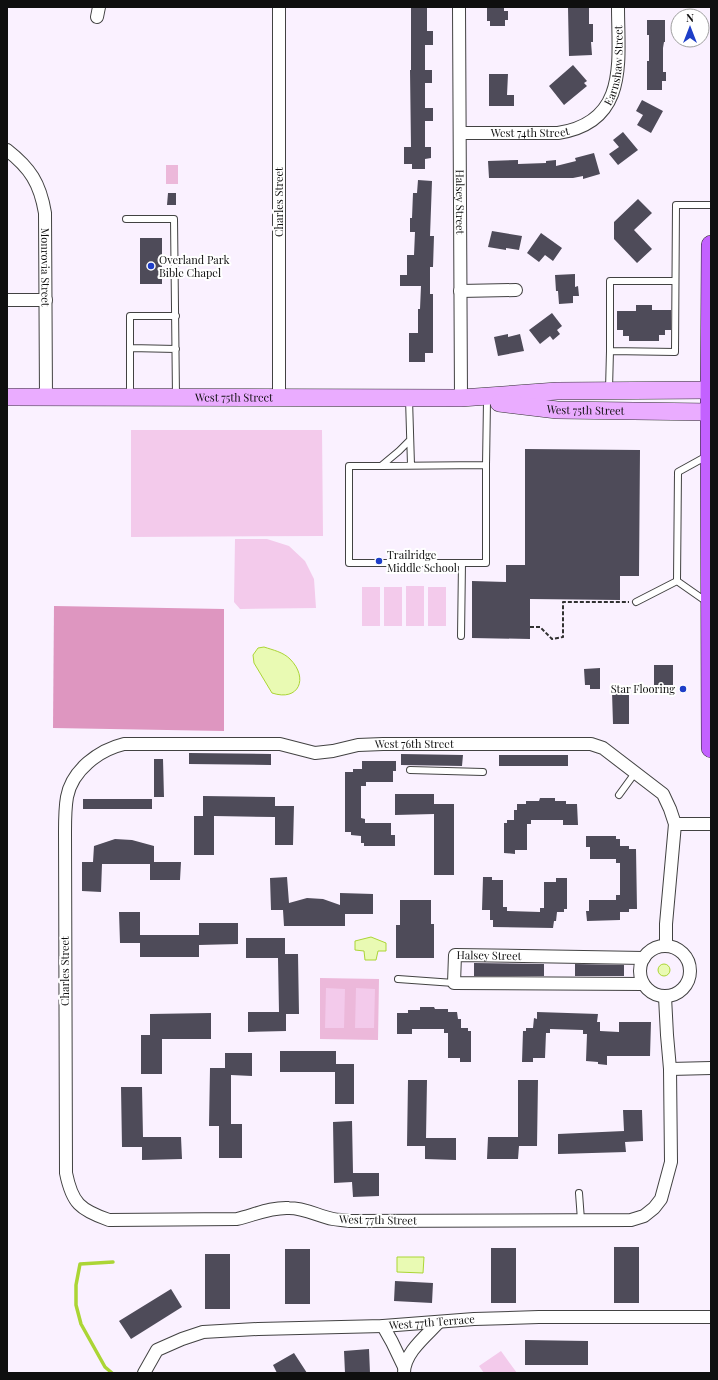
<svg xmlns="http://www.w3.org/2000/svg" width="718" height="1380" font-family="'Playfair Display',serif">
<rect width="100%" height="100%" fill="#faf1ff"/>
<path fill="#ecb8da" d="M166,165h12v19h-12z
M320,978l59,1 -1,61 -58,-1z"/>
<path fill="#de96c0" d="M54,606l170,3v122l-171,-3z"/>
<path fill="#f3caeb" d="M131,430h191l1,106 -192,1z
M235,539h32l22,7 16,15 9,18 2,29 -76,1 -6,-7z
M406,586h18v40h-18z
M362,587h18v39h-18z
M384,587h18v39h-18z
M428,587h18v39h-18z
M326,988l19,1 -1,39h-19z
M356,988l19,1 -1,39h-19z
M501,1351l16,22h-33l-5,-7z"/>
<path fill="#e9fab3" stroke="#abd535" d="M264,647c9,3 19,5 26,12 19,19 9,43 -18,34l-18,-30 -1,-8 5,-7z
M371,937l15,6v8h-8l-2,9h-11l-1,-9 -9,-1v-9z
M658 970a6 6 0 1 1 12 0a6 6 0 1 1-12 0Z
M397,1257h27l-1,16 -26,-1z"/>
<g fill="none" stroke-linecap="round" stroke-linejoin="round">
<path stroke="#abd535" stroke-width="3.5" d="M112,1373l-7,-6 -24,-43 -5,-19v-20l4,-21 33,-2"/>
</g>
<path fill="#4e4b59" d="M411,7h16v24h6v14h-8v25h7v13h-7v25h8v13h-8v26h6v11l-6,1v10h-13v-5h-8v-17h7l-1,-77h1z
M487,7h17v4h4v9h-3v6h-15v-5h-3z
M569,7h20v17h4v18h-2l1,13 -23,1 -1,-48z
M647,20h18v22h-1l-1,6v24h3v9h-4v9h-15v-29h2v-26h-2z
M573,65l14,16 -3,2 3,3 -23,19 -15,-19z
M489,74h19l-1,21h7v11h-25z
M642,100l21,11 -12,22 -14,-8 6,-10 -7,-4z
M623,132l15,18 -20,15 -9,-11 10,-7 -6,-7z
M594,153l6,21 -17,5v-3l-10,2h-84l-1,-17 30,-1v4l28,-1v-2l10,-1v6l20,-5 -1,-3z
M418,180l14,1 -2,55h4l-1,31h-3v27h3v59h-8v9h-16v-29h9v-24h2l1,-23h-21v-11h7v-20h7l1,-23h-5v-14h2l1,-25h4z
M168,193h8v12h-9z
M638,199l14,14 -18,17 18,19 -15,14 -23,-24v-17z
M492,231l30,5 -3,14 -13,-2v2l-18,-3z
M541,233l21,15 -9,13 -8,-6 -6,7 -12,-9z
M140,238h22v46h-22z
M575,274v13l3,-1 1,10h-6v7l-14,1 -1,-13h-2l-1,-16z
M636,305h16v5h19v20h-6v5h-6v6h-30v-5h-6v-6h-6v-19h19z
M552,313l10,13 -5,4 3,4 -7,6 -3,-4 -10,8 -11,-14z
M508,334v3l12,-3 4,17 -26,5 -4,-19z
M525,449l115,1 -1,126h-19v24l-90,-1v40l-58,-1v-57l34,1v-17h19z
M654,665h19v20h-19z
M600,668v21h-10v-4h-5l-1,-16z
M612,692h17v32h-16z
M189,753l82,1v11l-82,-1z
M401,754l62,1 -1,11 -61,-1z
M499,755h69v11h-69z
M154,759h9l1,38h-10z
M362,761h34v10h-3v11h-27v4h-5v32l4,1v4h26v12h4v11h-31v-3h-3v-7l-10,-1v-3h-6v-60h8v-3h9z
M395,794h39v10h20v71h-20v-61l-39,1z
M203,796l72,1v9h19l-1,39h-18v-28l-61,-1v39h-20v-39h9z
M540,798h15v3h11v3h11l1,21h-15v-5h-32v4h-4v26h-12v4l-11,-1v-30h3v-3h7v-10h3v-6h9v-3h13z
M83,799h69v10h-69z
M586,836h30v3h4v7h9v3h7l1,60h-8v3h-9v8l-33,1 -1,-10h3v-11h27v-5h4v-32h-4v-4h-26v-12h-4z
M115,839l17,1 22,6v16h27l-1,18h-30v-16h-48l-1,28 -19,-1v-29h11l1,-16z
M287,877l2,26 18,-5 16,1 17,6v-12l33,1v20h-28v12h-61l-1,-16h-12l-1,-32z
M483,877h9v3h11v27h4v4l33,1v-4h4v-26h12v-4h11v31h-3v3h-7l-1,9h-2l-1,7 -60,-1v-7h-3v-10h-8z
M400,900h31v24h3v34h-38v-33h4z
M119,912h21v23h59v-12h39v21l-39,1v12h-59v-14h-20z
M246,938h39v16h13l1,60h-13v17l-38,1v-20h31l-1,-54h-32z
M474,963l70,1v12h-70z
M575,964l49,1v11h-49z
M420,1007h14l1,2h13v3h9l1,7h3v9h7v3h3v31h-11v-4h-12v-25h-4v-4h-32v5h-15v-21h11v-3h12z
M537,1012l61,2 -1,8h3v9l19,1v-10h32l-1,34h-43v9l-9,-1v-2l-12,-1 1,-27h-4v-4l-33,-1v4h-4l-1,25h-12v4h-11l1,-31h3v-3h7l1,-10 3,1z
M211,1013v26h-49v35h-21v-39h9v-21z
M280,1051h56v13h18v40h-19v-32h-55z
M225,1053h27v23l-21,-1v49h11v34h-23v-32h-10l1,-58h15z
M408,1080h19l-1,58h30v22l-31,-1v-13h-18z
M518,1080h20l-1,66h-18l-1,13h-31l1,-22h30z
M121,1087h21l1,50h38l1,22 -40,1v-13h-20z
M623,1110h19l1,31 -18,1 1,10 -68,2v-20l66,-3z
M352,1121l1,52h26v23l-26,1 -1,-15 -18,1 -1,-61z
M614,1247h25v56h-25z
M491,1248h25v55h-25z
M285,1249h25v55h-25z
M205,1254h25v55h-25z
M395,1281l38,2 -1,20 -38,-2z
M171,1289l11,18 -51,32 -12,-18z
M525,1340l63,1v24h-63z
M369,1349l1,24h-25l-1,-22z
M294,1353l13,20h-30l-4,-8z"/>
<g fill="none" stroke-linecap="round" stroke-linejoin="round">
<defs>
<path id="lane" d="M126,219h48l2,177
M130,348l46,1
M610,351v-70h65
M609,389l1,-38 65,1 1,-147h35
M130,396v-80h46
M409,399l2,66
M486,465l1,-64
M381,466l105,-1v98h-137v-97h32l18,-15 11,-11
M636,602l41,-21
M707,602l-30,-21 1,-109 29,-16
M461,636l1,-73
M410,770l73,2
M619,795l16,-22
M398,979l56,4
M579,1193l2,27"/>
<g id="street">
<path id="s1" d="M459,7l2,391"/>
<path d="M97,17l2,-10"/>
<path id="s2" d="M460,133h98c71,-11 60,-72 60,-126"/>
<path id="s3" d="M7,150c23,18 33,33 38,63l1,184"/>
<path d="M460,291l56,-1"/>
<path d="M7,300h39"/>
<path d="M279,397v-390"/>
<path d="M675,824h36"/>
<circle cx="665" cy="971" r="25"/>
<path id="s4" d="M643,984l-189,-1 1,-28 189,3"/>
<path id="s5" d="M665,997l2,38 3,34 1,93 -10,37 -7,9 -10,8 -13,4 -282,1c-5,-1 -11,-1 -16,-2 -15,-3 -28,-11 -44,-11 -18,-1 -35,7 -52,11l-128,1c-29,-10 -37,-17 -43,-47l-1,-341c0,-12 0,-24 2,-35 5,-27 32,-47 57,-53h156l35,9 18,-2 25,-6 25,-1h208l12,4 60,46 7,15 5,15 -9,100v22"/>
<path d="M670,1069l41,-1"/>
<path d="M383,1326l9,16 12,25"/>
<path id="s6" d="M144,1373l13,-23 25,-11 21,-7 55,-3 125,-3 91,-7 65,-2h172"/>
<path d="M404,1373c0,-20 22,-37 35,-51"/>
</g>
<g id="secondary">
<path id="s7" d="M7,397l454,1 96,-7 154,-1"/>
<path id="s8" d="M499,403l58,7 154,2"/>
</g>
<path id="primary" d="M711,245l-1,167 1,336"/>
</defs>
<use href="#lane" stroke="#424242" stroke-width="8"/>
<use href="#street" stroke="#424242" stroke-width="14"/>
<use href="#secondary" stroke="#313131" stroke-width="18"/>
<use href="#primary" stroke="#202020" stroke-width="20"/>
<path stroke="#313131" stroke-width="2" stroke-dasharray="4 2" stroke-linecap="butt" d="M530,627h10l12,12 11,-2v-35h66"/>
<use href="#lane" stroke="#fff" stroke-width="6"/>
<use href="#street" stroke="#fff" stroke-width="12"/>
<use href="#secondary" stroke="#eaacff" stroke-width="17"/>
<use href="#primary" stroke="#c361ff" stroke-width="19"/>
</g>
<g fill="#1e3ec8" stroke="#fff" stroke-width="1.5">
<circle cx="151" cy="266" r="4"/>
<circle cx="379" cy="561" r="4"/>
<circle cx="683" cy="689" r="4"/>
</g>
<g text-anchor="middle" stroke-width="4" stroke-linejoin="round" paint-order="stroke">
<g font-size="11" fill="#0f0f0f" stroke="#fff">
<text dy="4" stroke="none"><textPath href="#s2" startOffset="197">Earnshaw Street</textPath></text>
<text dy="4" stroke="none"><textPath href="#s2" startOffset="70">West 74th Street</textPath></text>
<text transform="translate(279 202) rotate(-90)" y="4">Charles Street</text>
<text dy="4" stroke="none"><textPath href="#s1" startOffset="195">Halsey Street</textPath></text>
<text dy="4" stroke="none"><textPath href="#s3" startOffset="130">Monrovia Street</textPath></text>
<text dy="4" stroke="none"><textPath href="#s7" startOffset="227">West 75th Street</textPath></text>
<text dy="4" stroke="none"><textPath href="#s8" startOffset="87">West 75th Street</textPath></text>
<text dy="4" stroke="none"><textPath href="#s5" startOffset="1585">West 76th Street</textPath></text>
<text dy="4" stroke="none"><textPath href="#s4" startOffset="251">Halsey Street</textPath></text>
<text transform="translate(65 971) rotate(-90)" y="4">Charles Street</text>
<text transform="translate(378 1220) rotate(1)" y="4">West 77th Street</text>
<text dy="4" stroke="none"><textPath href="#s6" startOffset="305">West 77th Terrace</textPath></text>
</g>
<g font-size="11" fill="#0f0f0f" stroke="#fff" text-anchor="start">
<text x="159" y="264">Overland Park<tspan x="159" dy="13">Bible Chapel</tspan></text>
<text x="387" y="559">Trailridge<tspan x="387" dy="13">Middle School</tspan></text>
<text x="675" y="693" text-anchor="end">Star Flooring</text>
</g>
</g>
<rect width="718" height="1380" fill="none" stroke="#0f0f0f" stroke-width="16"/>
<g transform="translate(690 28)"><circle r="19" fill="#ffffff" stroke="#9f9f9f"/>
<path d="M0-3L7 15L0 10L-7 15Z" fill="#1e3ec8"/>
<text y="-6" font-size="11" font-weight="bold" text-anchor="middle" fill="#0f0f0f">N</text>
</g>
</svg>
